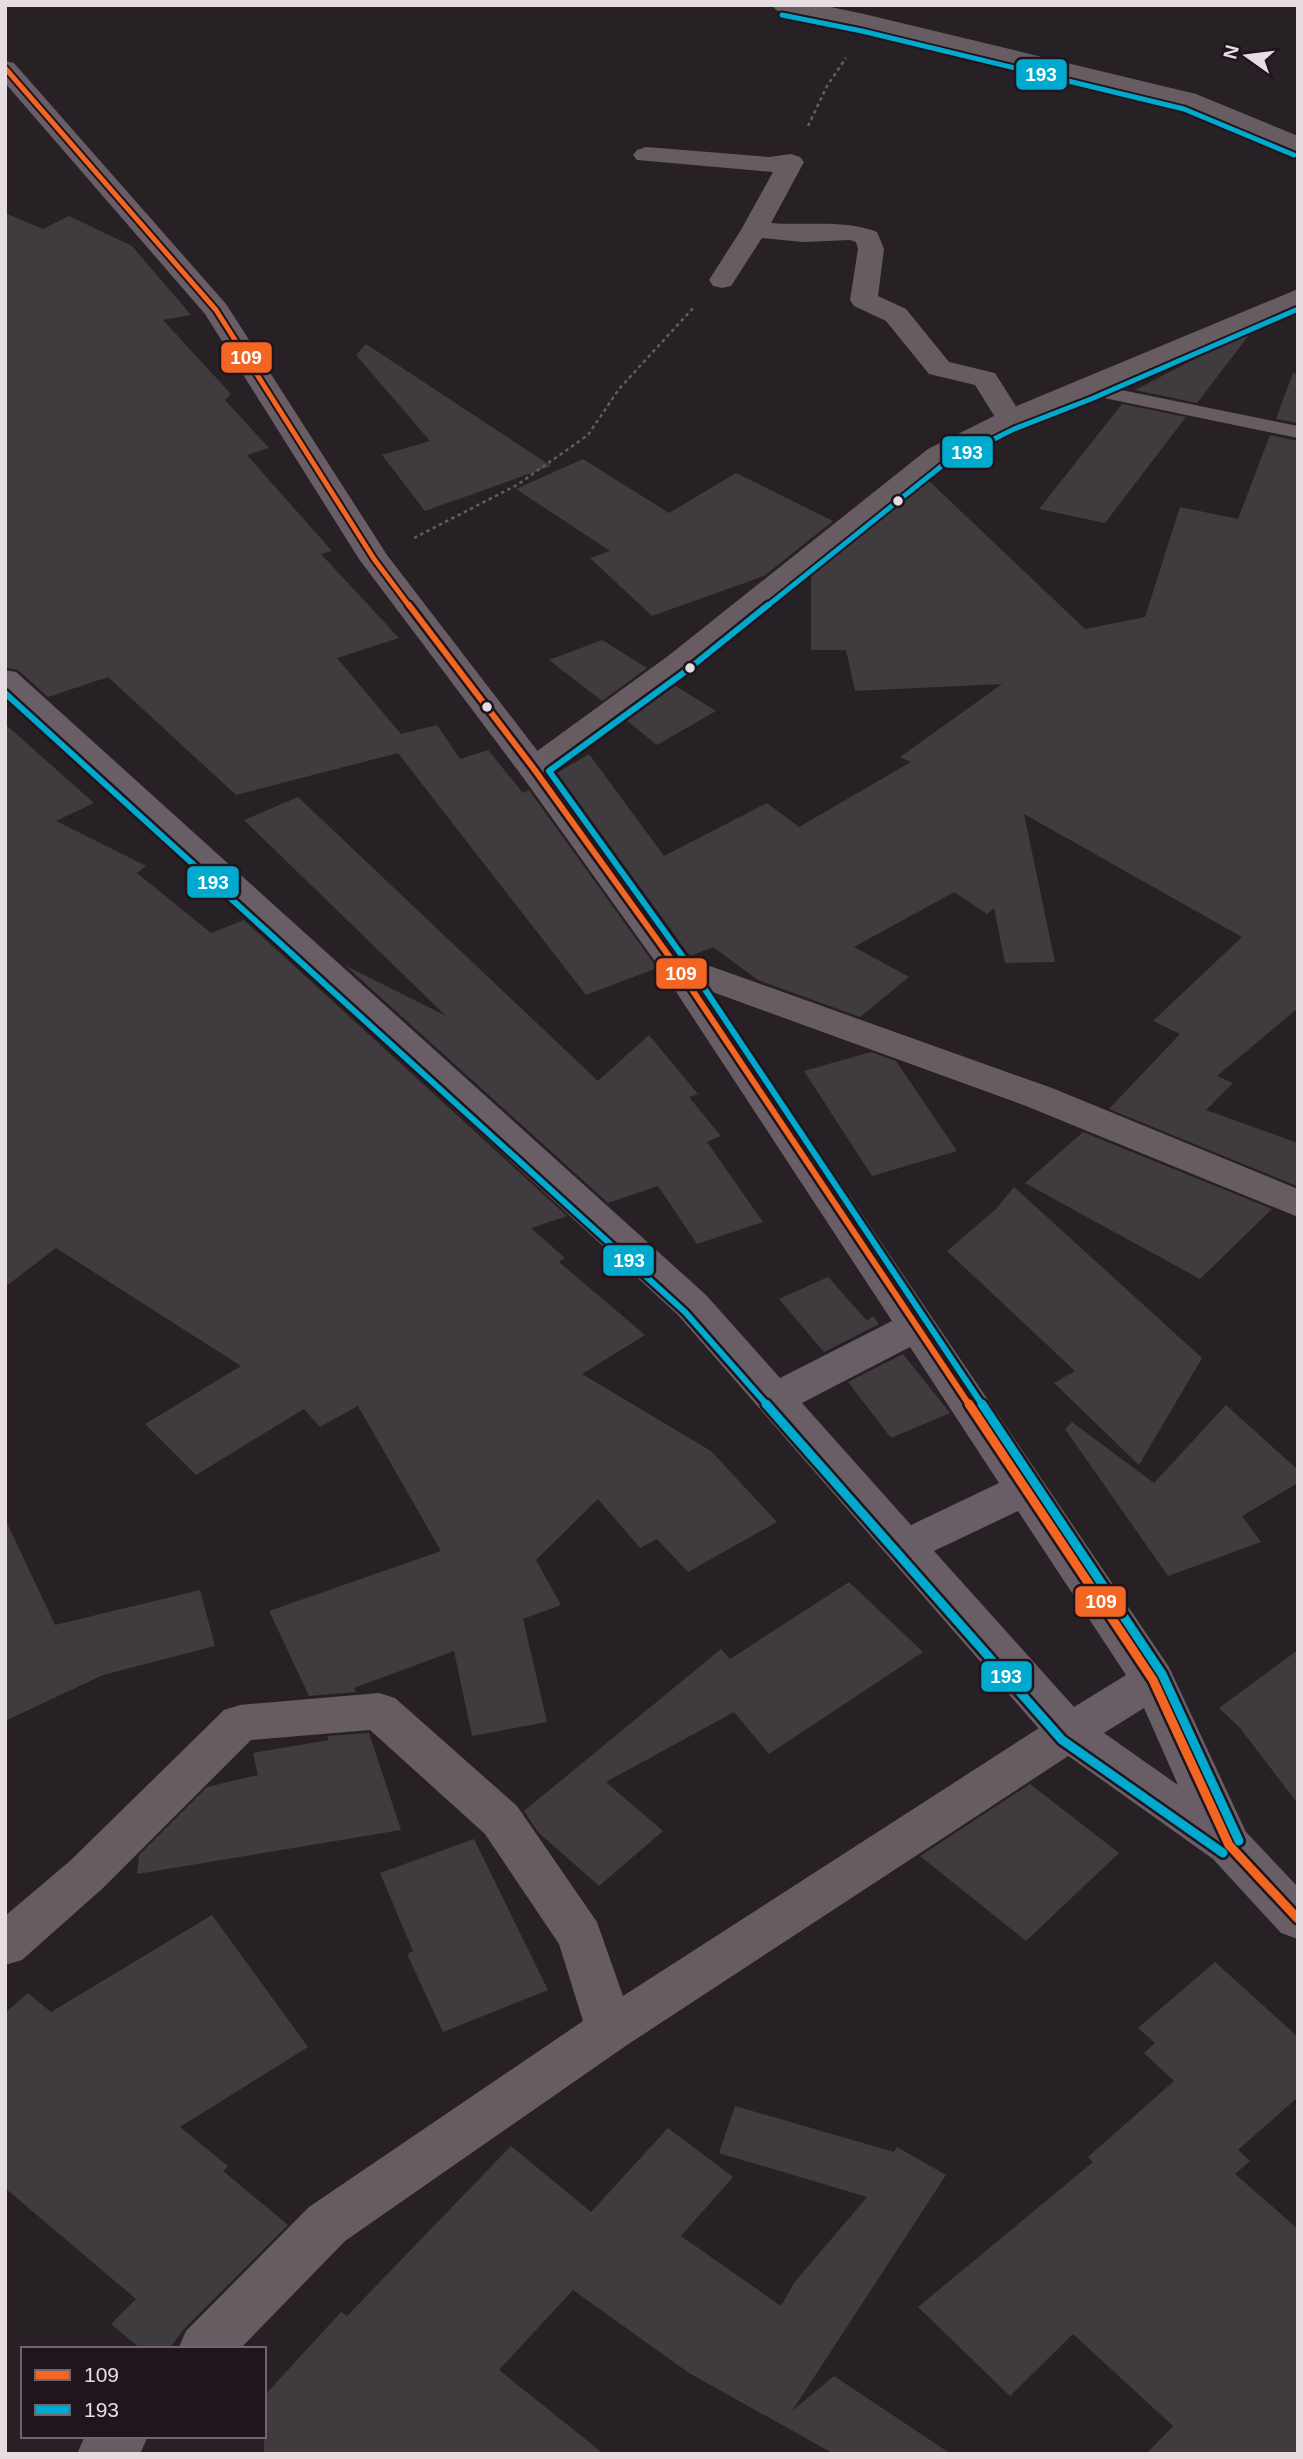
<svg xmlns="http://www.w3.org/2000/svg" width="1303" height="2459" font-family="Helvetica,sans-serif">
<rect width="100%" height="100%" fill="#272125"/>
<path fill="#403b3e" d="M5,213l38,16 26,-13 63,30 59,69 -28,5 68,74 -6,6 44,48 -22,7 85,96 -11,3 78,84 -62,20 64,76 36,-9 23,34 28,-9 35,43 6,-3 128,178 -71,27 -188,-242 -162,42 -128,-118 -60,20 -30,-27 -13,-3z
M1253,330l-56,73 -62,-13 106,-55z
M366,344l185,122 -126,45 -43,-56 48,-14 -74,-86z
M1293,373l5,1v49l-22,-4z
M1122,404l64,13 -81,106 -66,-14z
M1270,435l28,6v567l-81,68 16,7 -27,27 92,33 -1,43 -188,-77 71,-75 -27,-13 89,-84 -218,-123 31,148 -50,1 -11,-55 -7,6 -33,-22 -100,55 55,30 -49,40 -102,-37 -45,-33 -23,9 -133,-183 32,-19 75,102 103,-53 32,24 112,-65 -11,-5 102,-73 -147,7 -9,-41h-35v-74l118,-95 156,148 60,-12 35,-110 58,12z
M583,459l86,54 67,-40 97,48 -69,55 -112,40 -62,-58 20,-7 -94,-62z
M602,640l45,28 -45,33 -53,-41z
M674,685l42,26 -59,34 -31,-25z
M5,724l89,79 -38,18 90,45 -9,7 74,60 33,-13 323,296 -36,12 34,30 -6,4 86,73 -63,39 129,77 66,71 -89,50 -31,-33 -17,9 -42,-49 -62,61 25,45 -38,14 24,103 -75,14 -18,-85 -100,37 2,4 -47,4 -40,-85 172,-60 -83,-145 -38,21 -16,-18 -108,66 -51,-51 96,-58 -185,-118 -51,39z
M298,797l300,284 51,-46 49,59 -9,3 32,39 -14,6 56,80 -66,22 -39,-58 -50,17 -262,-237 100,50 -202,-196z
M871,1052l25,9 61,90 -85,25 -68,-105z
M1083,1132l189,77 -72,70 -175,-96z
M1014,1187l188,171 -63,107 -85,-82 21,-12 -128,-120 49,-42z
M828,1277l39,44 6,-5 6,8 -55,28 -45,-53z
M903,1354l47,59 -59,25 -43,-56z
M1226,1405l72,65v13l-56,33 19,26 -93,34 -103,-147 7,-7 82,61z
M5,1519l50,106 145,-35 15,56 -112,29 -98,46z
M849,1582l74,70 -154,102 -35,-42 -128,70 57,49 -64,55 -61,-54 -14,-21 197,-162 9,10z
M1298,1650v154l-58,-76 -21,-20z
M369,1733l32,97 -264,44 2,-19 68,-68 51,-12 -5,-22 76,-13 -2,-4z
M1030,1784l89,69 -93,88 -106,-85z
M474,1839l74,151 -105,42 -36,-78 6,-3 -33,-78z
M212,1915l96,132 -128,80 48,39 -5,5 65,54 -104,104 -15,20h-28l-30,-25 25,-25 -131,-111v-175l23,-20 23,19z
M1215,1962l83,75v60l-60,53 12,11 -15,13 63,55v225h-152l27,-28 -100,-92 -63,62 -92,-89 175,-145 -5,-5 86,-76 -30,-28 11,-10 -17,-15z
M735,2106l159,46 3,-5 49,28 -154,236 42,-35 117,78h-117l-145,-81 -116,-83 -74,80 105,84h-340v-58l77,-84 6,4 164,-170 80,66 77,-84 65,49 -52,59 100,70 13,-23 73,-86 -148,-44z"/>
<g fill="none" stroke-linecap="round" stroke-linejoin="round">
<path stroke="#645c61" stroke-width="2.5" stroke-dasharray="3.5 3.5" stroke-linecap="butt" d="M808,126l19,-40 19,-28
M414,538l103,-53 71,-50 31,-46 75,-82"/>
<path fill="#675c62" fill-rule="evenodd" d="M1087,383l211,43v12l-218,-45 -3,-4z"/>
<path fill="#675c62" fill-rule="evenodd" d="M646,147l123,10 22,-3 9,3 4,5 -33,61c35,3 74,-4 106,9l7,17 -6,47 28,13 43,53 46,11 29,46 -4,6 -10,3 -10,-3 -25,-40 -46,-11 -43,-53 -32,-15 -4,-6 8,-51 -2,-7 -6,-2 -47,2 -41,-4 -31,48 -9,2 -9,-2 -4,-6 32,-50 32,-58 -136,-12 -4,-5 4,-5z
M679,959l28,6 345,123 246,101v28l-272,-111 -338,-123 -21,-5 -6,-8 6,-8z
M379,1693l16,5 122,108 80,116 26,74 430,-277 16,-5 16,5 6,13 -6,13 -458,300 -282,196 -105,108h-62l8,-18 123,-124 274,-186 -24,-77 -74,-110 -115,-104 -119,10 -148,148 -81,72 -17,5v-49l66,-56 153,-150 16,-5z
M85,2436h63l-8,18h-63z"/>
<path fill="#675c62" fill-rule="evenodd" d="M772,5h49l43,9 332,80 102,42v16l-119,-48 -315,-76 -80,-16 -8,-2z
M1298,289v18l-201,88 -77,30 -72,36 -258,209 -144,106 -12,3 -12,-3 -4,-7 4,-7 146,-106 260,-207 72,-36z"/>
<path fill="#695d66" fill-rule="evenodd" d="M5,61l9,2 212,241 161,251 159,207 145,200 478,705 77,165 52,55v52l-17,-6 -68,-74 -160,-114 -375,-430 -673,-619v-26l11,2 690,623 74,83 112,-57 -225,-343 -145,-202 -163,-217 -154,-245 -200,-231zM910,1347l89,136 -88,42 -109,-122zM1018,1511l108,164 -52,32 -140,-156zM1144,1708l34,77 -74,-52z"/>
<defs>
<path id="bus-1-far2" d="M5,68l211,242 158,249 36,48"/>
<path id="bus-1-far1" d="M409,605l125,164 145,201 291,436"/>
<path id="bus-1" d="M969,1404l184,276 76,165 69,74"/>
<path id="bus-2-far2" d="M782,15l80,16 322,78 110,46
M766,607l178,-143 70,-35 77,-30 207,-90"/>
<path id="bus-2-far1" d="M768,605l-82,66 -137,100 139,193 295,442
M5,693l680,619 83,94"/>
<path id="bus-2" d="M766,1404l296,336 161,113
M982,1404l180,270 77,167"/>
</defs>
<use href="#bus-1-far2" stroke="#20151c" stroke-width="9"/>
<use href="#bus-1-far1" stroke="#20151c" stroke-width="11"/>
<use href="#bus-1" stroke="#20151c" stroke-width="14"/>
<use href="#bus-2-far2" stroke="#20151c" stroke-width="9"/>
<use href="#bus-2-far1" stroke="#20151c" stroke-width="11"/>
<use href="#bus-2" stroke="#20151c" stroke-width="14"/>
<use href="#bus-1-far2" stroke="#f26522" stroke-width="5"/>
<use href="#bus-1-far1" stroke="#f26522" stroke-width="6"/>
<use href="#bus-1" stroke="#f26522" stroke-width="9"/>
<use href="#bus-2-far2" stroke="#00a9ce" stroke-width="5"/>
<use href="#bus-2-far1" stroke="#00a9ce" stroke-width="6"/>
<use href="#bus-2" stroke="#00a9ce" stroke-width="9"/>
</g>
<g fill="#e5dde2" stroke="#20151c" stroke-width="2.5">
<circle cx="898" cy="501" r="6"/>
<circle cx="690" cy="668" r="6"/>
<circle cx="487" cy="707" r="6"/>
</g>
<g stroke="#20151c" stroke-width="2.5">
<rect x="1015" y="58" width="53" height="33" rx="7" fill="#00a9ce"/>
<rect x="220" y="341" width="53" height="33" rx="7" fill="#f26522"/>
<rect x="941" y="435" width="53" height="34" rx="7" fill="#00a9ce"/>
<rect x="186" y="865" width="54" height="34" rx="7" fill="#00a9ce"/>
<rect x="655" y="957" width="53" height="33" rx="7" fill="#f26522"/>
<rect x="602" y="1244" width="53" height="33" rx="7" fill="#00a9ce"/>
<rect x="1074" y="1585" width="53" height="33" rx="7" fill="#f26522"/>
<rect x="980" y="1660" width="53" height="33" rx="7" fill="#00a9ce"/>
</g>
<g font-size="19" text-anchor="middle" font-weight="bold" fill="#fff">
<text x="1041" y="81">193</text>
<text x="246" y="364">109</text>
<text x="967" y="459">193</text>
<text x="213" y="889">193</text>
<text x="681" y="980">109</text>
<text x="629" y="1267">193</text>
<text x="1101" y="1608">109</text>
<text x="1006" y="1683">193</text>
</g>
<rect width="1303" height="2459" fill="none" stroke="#e5dde2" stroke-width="14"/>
<rect x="21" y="2347" width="245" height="91" fill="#20151c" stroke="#6f656b" stroke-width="2"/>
<rect x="35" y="2370" width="35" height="10" fill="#f26522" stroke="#6f656b" stroke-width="2"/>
<text x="84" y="2382" font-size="21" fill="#e5dde2">109</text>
<rect x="35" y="2405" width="35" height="10" fill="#00a9ce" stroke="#6f656b" stroke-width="2"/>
<text x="84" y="2417" font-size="21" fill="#e5dde2">193</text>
<g transform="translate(1247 56) rotate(284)" stroke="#20151c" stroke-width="5" paint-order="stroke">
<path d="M0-5L12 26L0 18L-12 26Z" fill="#e5dde2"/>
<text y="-10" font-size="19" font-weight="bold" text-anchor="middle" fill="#e5dde2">N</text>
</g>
</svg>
